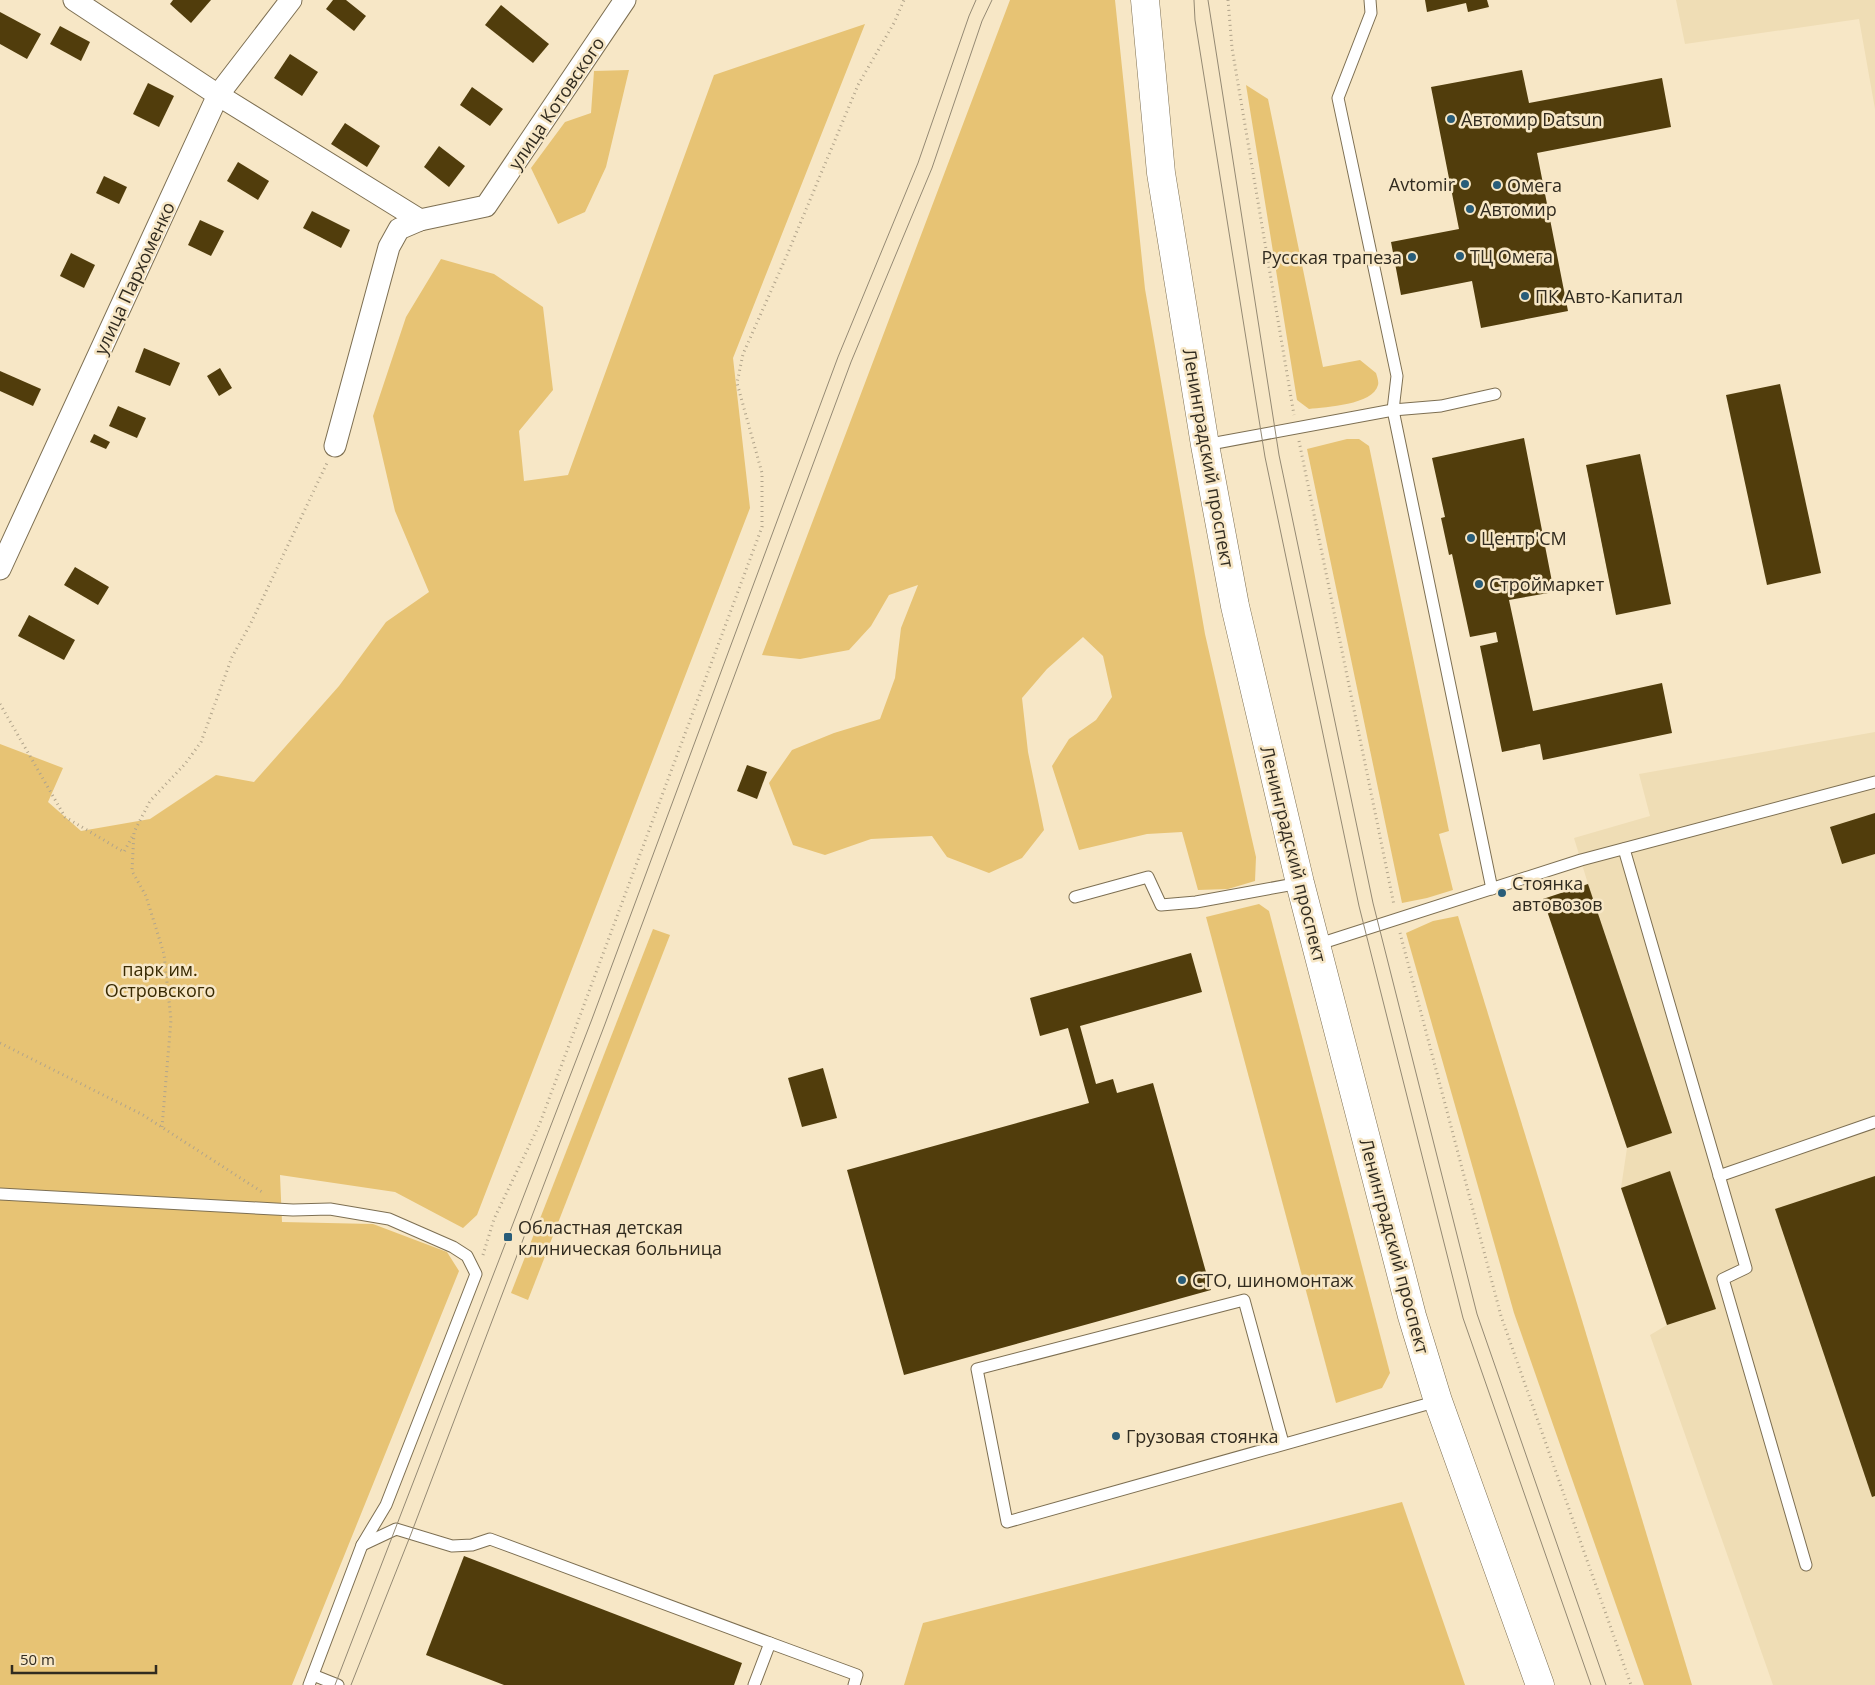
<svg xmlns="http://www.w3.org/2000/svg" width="1875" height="1685" font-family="'Open Sans',sans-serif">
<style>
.built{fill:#efddb5}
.green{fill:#e7c374}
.building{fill:#513d0c}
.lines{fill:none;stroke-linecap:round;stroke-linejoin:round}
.lane-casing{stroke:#7d6f52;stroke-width:13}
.street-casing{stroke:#7d6f52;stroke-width:23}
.primary-casing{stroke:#7d6f52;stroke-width:29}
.path{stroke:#b1a48b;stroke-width:3;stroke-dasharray:1 4;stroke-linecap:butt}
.lane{stroke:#fff;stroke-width:11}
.street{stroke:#fff;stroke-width:21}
.primary{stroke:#fff;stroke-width:28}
.tram{stroke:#948973;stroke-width:1}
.poi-dot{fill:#295d79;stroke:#f7e7c6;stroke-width:2}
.labels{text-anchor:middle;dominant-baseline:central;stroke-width:5;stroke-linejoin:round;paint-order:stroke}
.street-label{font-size:18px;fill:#312b1f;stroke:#f7e7c6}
.poi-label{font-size:18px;fill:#312b1f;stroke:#f7e7c6;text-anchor:start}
.park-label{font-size:18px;fill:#392a02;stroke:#f7e7c6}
</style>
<rect width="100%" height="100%" fill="#f7e7c6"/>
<g class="built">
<polygon points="1676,0 1875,0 1875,109 1859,19 1685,44"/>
<polygon points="1875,732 1875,1685 1773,1685 1650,1335 1667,1325 1621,1188 1627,1148 1543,899 1588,884 1574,838 1650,816 1639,774"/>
</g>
<g class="green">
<polygon points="1010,0 1115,0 1145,289 1205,634 1256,857 1255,881 1228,889 1198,890 1182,832 1147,834 1079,850 1052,766 1069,739 1096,720 1112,697 1103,656 1083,637 1047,669 1022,698 1028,752 1044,830 1022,858 989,873 947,857 932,836 871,839 825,855 793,845 769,783 792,750 834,733 880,719 895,678 901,628 918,585 889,595 871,626 849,650 800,659 762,655"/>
<polygon points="865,24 733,358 750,508 477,1215 463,1228 395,1192 280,1175 282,1222 373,1224 447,1252 459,1271 292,1685 0,1685 0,744 63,768 48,802 81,831 150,819 216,775 254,782 339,686 386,622 429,592 395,511 373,416 406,317 441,259 494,274 543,307 553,390 519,431 524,481 568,475 714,75"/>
<polygon points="629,70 606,167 585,212 558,224 531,168 565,122 591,113 594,71"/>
<path d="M1246 85 1268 99 1323 367 1360 360 1376 373C1377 376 1379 382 1378 385 1373 405 1326 407 1309 409L1297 400Z"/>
<polygon points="1347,439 1359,439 1369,446 1449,831 1439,834 1453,890 1427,898 1402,903 1307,449"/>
<polygon points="1259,904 1269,911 1390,1373 1382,1388 1336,1403 1206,917"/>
<polygon points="1458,916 1575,1297 1692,1685 1644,1685 1514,1313 1406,933 1433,921"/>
<polygon points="653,929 670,935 528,1300 511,1293"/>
<polygon points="1402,1502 1465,1685 904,1685 923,1623"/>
</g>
<g class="building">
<polygon points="173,0 211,0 191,23 170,4"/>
<polygon points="333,0 346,0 366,16 354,31 326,9"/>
<polygon points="1425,0 1487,0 1489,7 1468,12 1466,3 1427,12"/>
<polygon points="501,5 549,44 533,63 485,25"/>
<polygon points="0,12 41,34 27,59 0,44"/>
<polygon points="60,26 90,42 81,61 50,44"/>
<polygon points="290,54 318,72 302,96 274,78"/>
<polygon points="1522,70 1529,103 1662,78 1671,127 1537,153 1568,311 1481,328 1472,281 1401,295 1391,242 1459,229 1431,87"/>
<polygon points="148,83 174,96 159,127 133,114"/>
<polygon points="472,87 503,109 490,126 460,105"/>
<polygon points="345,123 380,146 367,167 331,144"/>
<polygon points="439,146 465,166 449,187 424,167"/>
<polygon points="238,162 269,181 258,200 227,181"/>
<polygon points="104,176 127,187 119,204 96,193"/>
<polygon points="312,211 350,230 341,248 303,228"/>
<polygon points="200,220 224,231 211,256 188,245"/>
<polygon points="71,253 95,265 84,288 60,276"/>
<polygon points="144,348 180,363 170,386 135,372"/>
<polygon points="220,368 232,388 219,396 207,376"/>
<polygon points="0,371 41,389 33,406 0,391"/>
<polygon points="1780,384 1821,573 1767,585 1726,395"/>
<polygon points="118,406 146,418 137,438 109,426"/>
<polygon points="94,434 110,442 106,449 90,442"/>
<polygon points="1524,438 1554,592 1509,600 1533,711 1662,683 1672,733 1543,760 1540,744 1502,752 1480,646 1498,642 1496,632 1470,637 1452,554 1449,555 1441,518 1445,517 1432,458"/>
<polygon points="1640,454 1671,604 1616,615 1586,465"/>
<polygon points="75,567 109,587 98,605 64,585"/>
<polygon points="29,615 75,640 64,660 18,636"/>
<polygon points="747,765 767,772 757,799 737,791"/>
<polygon points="1875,813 1875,854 1842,864 1830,827"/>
<polygon points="1588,884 1672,1133 1627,1148 1543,899"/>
<polygon points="1191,953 1202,992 1080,1026 1096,1084 1113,1079 1117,1093 1153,1083 1211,1290 904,1375 847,1170 1089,1103 1068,1028 1040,1036 1030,998"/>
<polygon points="823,1068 837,1118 802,1127 788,1078"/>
<polygon points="1670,1171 1716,1309 1667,1325 1621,1188"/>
<polygon points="1875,1176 1875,1496 1872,1497 1775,1209"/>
<polygon points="464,1556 742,1663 734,1685 504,1685 426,1655"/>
</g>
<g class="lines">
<g class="lane-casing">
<g id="lane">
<polyline points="1370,0 1371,13 1338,98 1397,376 1393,410 1441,406 1495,394"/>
<polyline points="1205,445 1393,410 1492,889"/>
<polyline points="1624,849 1746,1268 1723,1279 1806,1565"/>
<polyline points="1075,897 1148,877 1161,905 1196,902 1300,883"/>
<polyline points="1316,945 1581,860 1875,782"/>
<polyline points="1719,1176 1875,1122"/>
<polyline points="0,1194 293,1210 330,1209 389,1219 453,1247 467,1256 476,1274 386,1505 362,1545 309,1685"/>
<polyline points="1283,1443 1244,1300 977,1369 1007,1522 1438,1401"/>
<polyline points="362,1545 396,1529 452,1546 472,1545 490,1539 770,1643 754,1685"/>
<polyline points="770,1643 857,1675 854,1685"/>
<polyline points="313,1675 338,1685"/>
</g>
</g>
<g class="street-casing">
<g id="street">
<polyline points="74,0 218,95 420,220 486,206 625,0"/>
<polyline points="335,446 389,247 399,229 420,220"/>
<polyline points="0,569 218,95 291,0"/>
</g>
</g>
<g class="primary-casing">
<polyline id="primary" points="1145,0 1161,173 1205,445 1235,606 1300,883 1412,1316 1438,1401 1540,1685"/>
</g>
<g class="path">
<polyline points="1228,0 1232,48 1294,415"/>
<polyline points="1299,441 1394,905"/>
<polyline points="0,704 65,817 124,852 133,835"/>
<polyline points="1400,933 1501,1316 1631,1685"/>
<polyline points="0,1043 143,1115 262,1192"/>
<polyline points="162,1127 171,1020 164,954 146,896 132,871 134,832 150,801 185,764 201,742 232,657 251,623 327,463"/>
<polyline points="483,1255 494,1219 540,1123 762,527 762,473 737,383 743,354 787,255 858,85 894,23 904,0"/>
</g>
<use href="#lane" class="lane"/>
<use href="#street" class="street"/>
<use href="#primary" class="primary"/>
<g class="tram">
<polyline points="1194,0 1195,20 1265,457 1359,906 1463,1318 1591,1685"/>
<polyline points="1208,0 1279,455 1373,903 1477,1314 1606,1685"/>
<polyline points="335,1685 592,1019 838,357 918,163 969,16 976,0"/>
<polyline points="351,1685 411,1534 605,1024 851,362 932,168 982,21 992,0"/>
</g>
</g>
<g class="poi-dot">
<circle cx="1451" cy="119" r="5"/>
<circle cx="1465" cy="184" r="5"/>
<circle cx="1497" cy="185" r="5"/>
<circle cx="1470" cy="209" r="5"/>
<circle cx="1460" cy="256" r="5"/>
<circle cx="1412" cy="257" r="5"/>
<circle cx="1525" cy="296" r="5"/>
<circle cx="1471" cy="538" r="5"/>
<circle cx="1479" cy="584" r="5"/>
<circle cx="1502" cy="893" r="5"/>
<rect x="503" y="1232" width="10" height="10" rx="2.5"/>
<circle cx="1182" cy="1280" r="5"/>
<circle cx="1116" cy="1436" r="5"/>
</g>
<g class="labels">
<g class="street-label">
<text transform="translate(556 103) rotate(-56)">улица Котовского</text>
<text transform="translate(134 278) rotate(-65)">улица Пархоменко</text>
<text transform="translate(1209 458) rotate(80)">Ленинградский проспект</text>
<text transform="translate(1294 854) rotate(76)">Ленинградский проспект</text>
<text transform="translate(1395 1246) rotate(75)">Ленинградский проспект</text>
</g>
<g class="poi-label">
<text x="1461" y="119">Автомир Datsun</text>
<text x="1455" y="184" text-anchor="end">Avtomir</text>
<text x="1507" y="185">Омега</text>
<text x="1480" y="209">Автомир</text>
<text x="1470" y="256">ТЦ Омега</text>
<text x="1402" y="257" text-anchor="end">Русская трапеза</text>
<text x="1535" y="296">ПК Авто-Капитал</text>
<text x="1481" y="538">Центр'СМ</text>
<text x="1489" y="584">Строймаркет</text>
<text x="1512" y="883">Стоянка<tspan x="1512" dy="21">автовозов</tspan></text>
<text x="518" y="1227">Областная детская<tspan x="518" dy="21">клиническая больница</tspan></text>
<text x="1192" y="1280">СТО, шиномонтаж</text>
<text x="1126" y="1436">Грузовая стоянка</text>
</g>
<g class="park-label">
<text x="160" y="969">парк им.<tspan x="160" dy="21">Островского</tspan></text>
</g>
</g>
<path d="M12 1665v8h144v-8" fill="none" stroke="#312b1f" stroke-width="2.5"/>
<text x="20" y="1665" font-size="15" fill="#312b1f" stroke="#f7e7c6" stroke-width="4" paint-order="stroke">50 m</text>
</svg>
